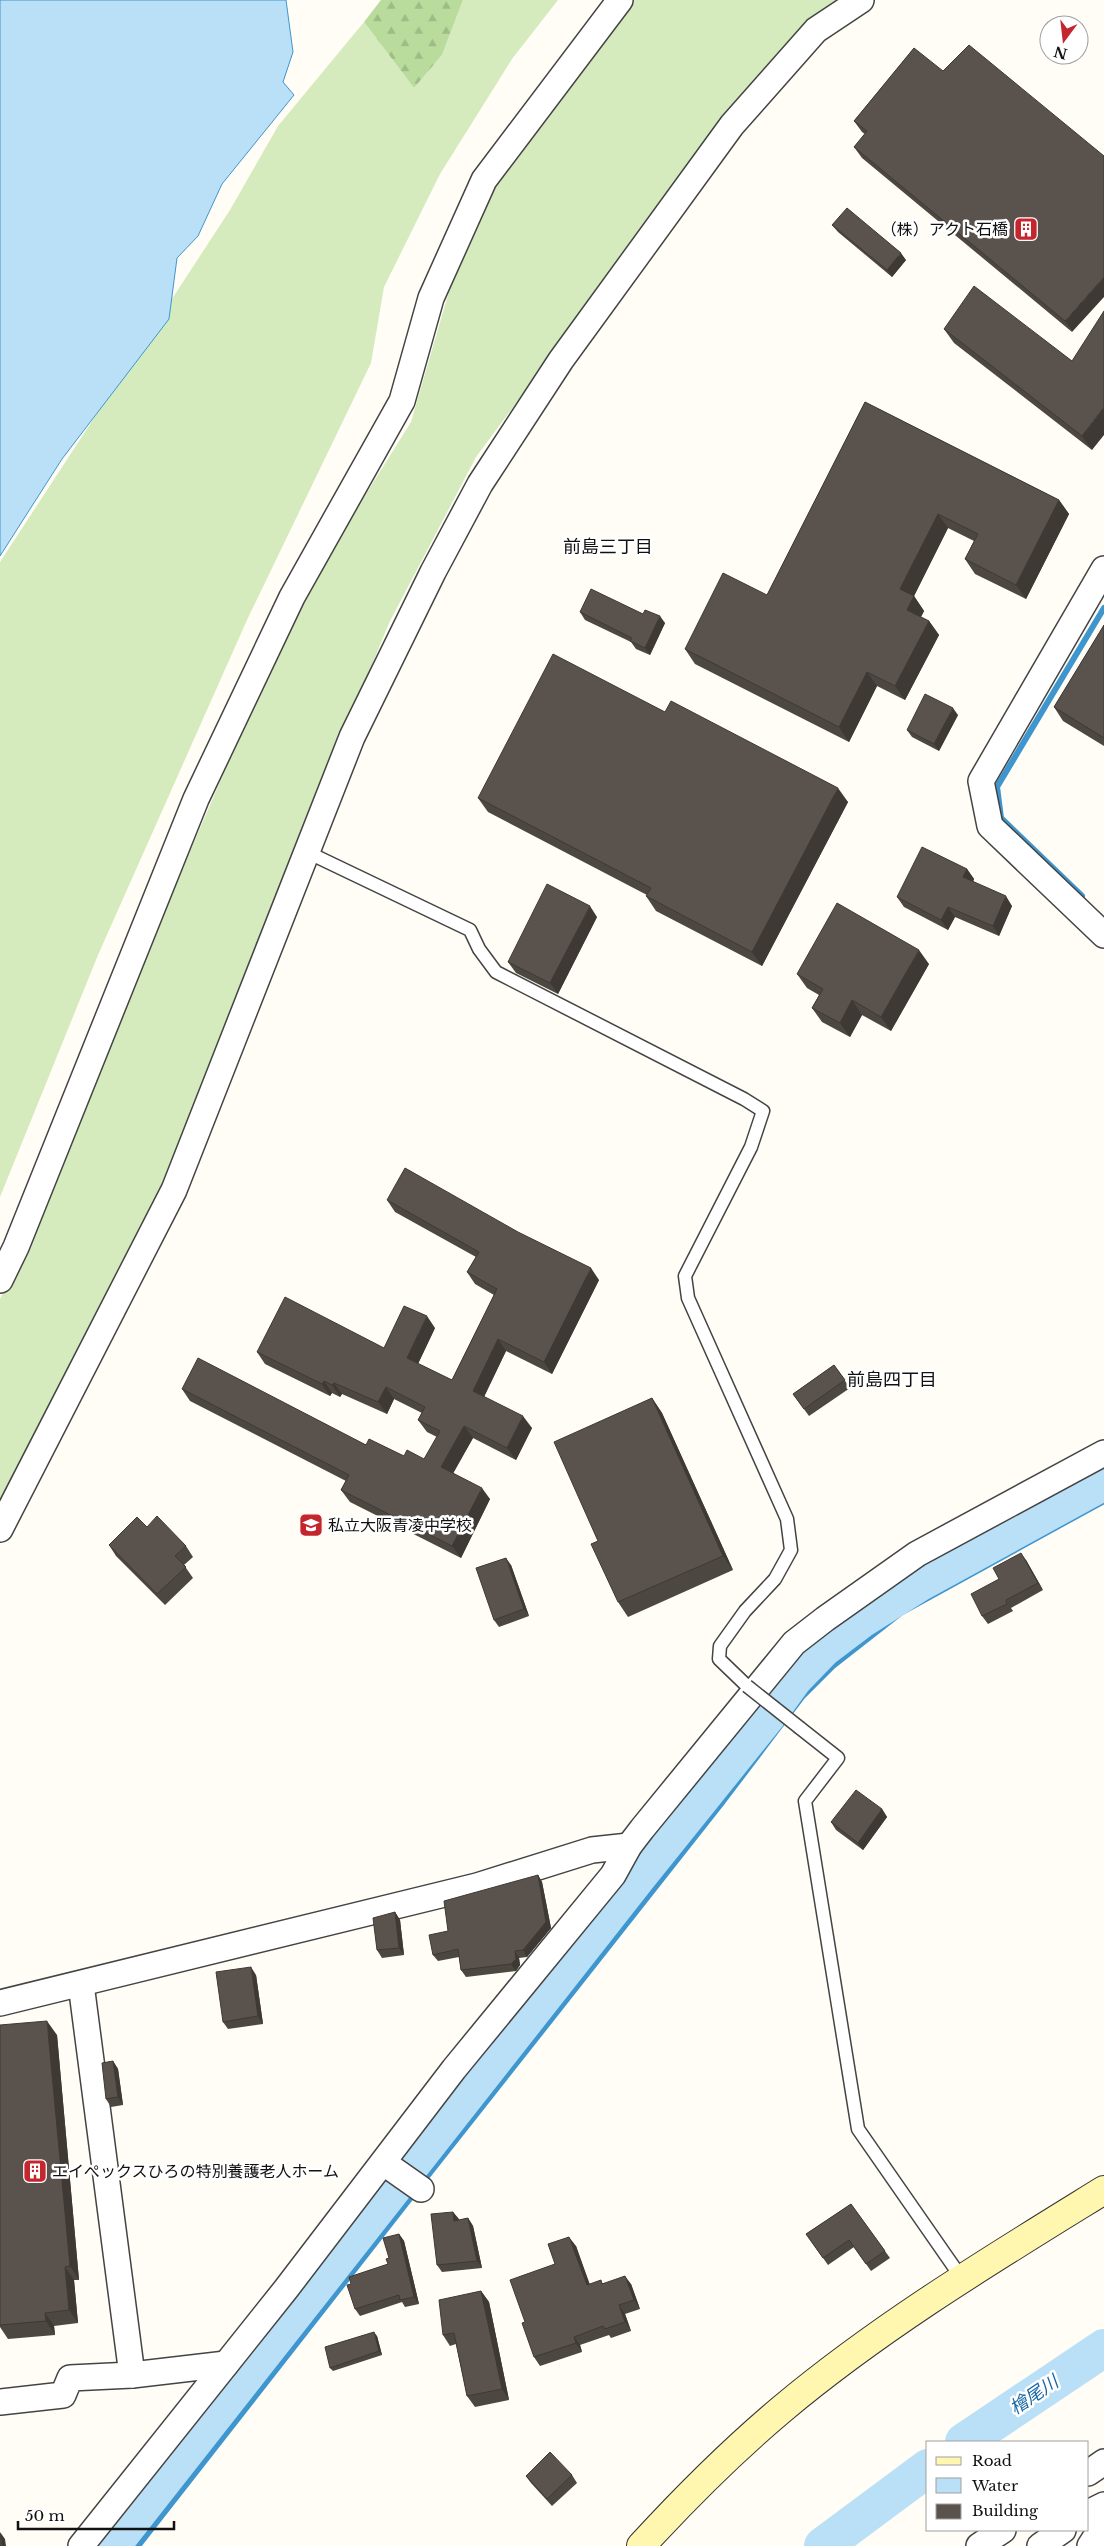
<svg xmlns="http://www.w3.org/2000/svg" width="1104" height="2546" font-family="'Libre Baskerville','Noto Sans JP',serif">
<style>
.grass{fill:#d5ebbd}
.forest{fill:url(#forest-firs)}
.water{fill:#b9e0f7;stroke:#3f96cf}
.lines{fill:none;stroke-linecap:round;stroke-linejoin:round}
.stream{stroke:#3f96cf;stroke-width:6}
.river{stroke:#b9e0f7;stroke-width:38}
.lane-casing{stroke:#444;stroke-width:15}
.street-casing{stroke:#444;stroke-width:28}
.secondary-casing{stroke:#333;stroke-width:30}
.lane{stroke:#fff;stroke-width:12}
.street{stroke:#fff;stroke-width:25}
.secondary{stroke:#fff6b0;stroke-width:28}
.lane-bridge-casing{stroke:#444;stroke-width:15;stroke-linecap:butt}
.lane-bridge{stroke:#fff;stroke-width:12}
.wall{fill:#4d4742}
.shaded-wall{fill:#3f3936}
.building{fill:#5a524d;stroke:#3f3936}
.labels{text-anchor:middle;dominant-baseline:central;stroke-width:5;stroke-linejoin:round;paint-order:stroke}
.poi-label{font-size:16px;fill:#111;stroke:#fff;text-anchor:start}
.neighbourhood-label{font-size:18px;fill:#111;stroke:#fff}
.water-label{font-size:18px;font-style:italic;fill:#1768a6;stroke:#fff}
</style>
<defs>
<pattern id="forest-firs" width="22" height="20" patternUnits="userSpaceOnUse" patternTransform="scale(1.25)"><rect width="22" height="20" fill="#b9dc9c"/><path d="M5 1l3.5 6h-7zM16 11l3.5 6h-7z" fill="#9ebc85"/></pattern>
</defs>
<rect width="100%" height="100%" fill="#fffdf5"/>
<g class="grass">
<polygon points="463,0 558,0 512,59 440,174 384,287 371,363 247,620 98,955 0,1197 0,562 230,210 278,126 364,22 414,88 442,55"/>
<polygon points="634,0 845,0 670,196 476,457 389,623 296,851 166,1182 0,1508 0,1299 50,1193 165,910 255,700 331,550 411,422 455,271 489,194"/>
</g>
<polygon class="forest" points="381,0 463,0 442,55 414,88 364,22"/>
<polygon class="water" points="0,0 286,0 293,52 283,82 294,95 222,184 198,236 177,258 169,319 62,459 0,556"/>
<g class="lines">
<g class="stream">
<polyline points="1082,896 1001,818 997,787 1104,608"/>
<polyline points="422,2183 721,1804 802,1697 833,1666 902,1612 1104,1501"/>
<polyline points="138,2546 416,2191"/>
</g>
<g class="river">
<polyline points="964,2442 1104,2348"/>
<polyline points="111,2546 637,1877 768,1714 794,1678 823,1648 860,1620 920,1582 1104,1481"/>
<polyline points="823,2546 928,2468"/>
</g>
<g class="lane-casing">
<g id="lane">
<polyline points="307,852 470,930 479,949 496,972 744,1099 763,1111 751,1147 685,1276 688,1298 787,1519 791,1550 775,1579 745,1611 720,1646 719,1659 747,1686"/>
<polyline points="800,1728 838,1758 805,1801 858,2129 963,2280"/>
</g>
</g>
<g class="street-casing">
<g id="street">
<polyline points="1104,569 981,781 990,826 1104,935"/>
<polyline points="0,1280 16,1247 196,799 292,597 402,401 431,298 484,180 620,0"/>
<polyline points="0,1529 174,1190 352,737 433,572 480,484 561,360 732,125 816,30 861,0"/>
<polyline points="81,1984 132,2375"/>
<polyline points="0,2003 477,1886 592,1850 629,1846"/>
<polyline points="384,2163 421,2189"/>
<polyline points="0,2402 63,2395 70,2378 132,2375 226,2364"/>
<polyline points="1088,2473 1104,2462"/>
<polyline points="1088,2513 1104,2505"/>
<polyline points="81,2546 286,2289 454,2069 613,1875 629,1846 642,1829 794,1643 825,1619 917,1554 1104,1453"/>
<polyline points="979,2546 1003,2530"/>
<polyline points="1040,2546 1063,2530"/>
<polyline points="1090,2546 1104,2524"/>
</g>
</g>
<g class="secondary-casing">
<path id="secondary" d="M641 2546C685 2498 732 2451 782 2409 881 2326 994 2258 1104 2190"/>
</g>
<use href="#lane" class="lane"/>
<use href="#street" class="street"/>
<use href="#secondary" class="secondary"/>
<g class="lane-bridge-casing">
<polyline id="lane-bridge" points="747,1686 800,1728"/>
</g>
<use href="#lane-bridge" class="lane-bridge"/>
</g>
<g class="wall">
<polygon points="914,48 1072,332 862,158 854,147 865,134 862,132 854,121"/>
<polygon points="832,225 906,260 892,277 838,232"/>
<polygon points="944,329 1072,361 1092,450 954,343"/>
<polygon points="865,402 1059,500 1069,514 1026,599 975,574 965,559 974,541 948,528 914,596 924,611 921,617 929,621 939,635 905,700 877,686 849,742 695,664 685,649 767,595"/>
<polygon points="580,612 643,614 665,623 650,655 636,649 631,642 585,620"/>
<polygon points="1104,625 1104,746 1063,721 1054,707"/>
<polygon points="665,712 848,802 762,966 656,911 646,896 647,895 488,812 478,798"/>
<polygon points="958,715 939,751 912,737 907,730"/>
<polygon points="967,869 974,879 973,882 1012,906 999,936 955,917 948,930 904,907 897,897"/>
<polygon points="597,917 558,994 516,973 508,962"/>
<polygon points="929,964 891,1031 862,1015 850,1037 822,1022 812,1008 819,995 807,988 797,974"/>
<polygon points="387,1200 599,1280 552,1374 506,1351 484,1397 532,1428 516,1460 473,1438 453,1473 490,1499 461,1558 350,1502 341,1490 346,1481 190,1401 182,1389 404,1456 424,1459 437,1437 427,1432 418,1420 422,1413 394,1399 387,1414 342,1394 340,1397 332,1393 330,1396 265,1364 257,1352 384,1348 435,1328 418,1364 452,1380 494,1295 475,1284 467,1272 476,1257 395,1212"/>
<polygon points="834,1365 850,1388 809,1416 793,1394"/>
<polygon points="652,1398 662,1413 733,1570 628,1617 618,1602"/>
<polygon points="147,1527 186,1546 193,1557 184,1565 193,1578 165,1605 116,1556 109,1545"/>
<polygon points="1026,1560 1043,1590 1011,1608 1013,1611 988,1624 982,1616 999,1579"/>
<polygon points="511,1565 529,1616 499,1627 494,1620"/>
<polygon points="882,1809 887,1817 863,1850 836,1830 831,1822"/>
<polygon points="538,1875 542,1882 551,1928 527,1957 519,1958 520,1965 516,1971 466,1977 461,1970 459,1957 438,1961 433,1955 448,1931"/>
<polygon points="395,1912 400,1920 404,1955 382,1958 377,1950"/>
<polygon points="256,1975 263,2024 228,2029 223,2022"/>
<polygon points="0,2025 57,2035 79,2280 74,2280 78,2323 54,2326 55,2335 8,2339 0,2327"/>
<polygon points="113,2061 118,2069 123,2105 111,2107 106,2099"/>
<polygon points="851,2204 890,2258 871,2271 854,2247 828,2265 806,2234"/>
<polygon points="453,2212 459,2220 468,2218 473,2226 482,2268 442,2272 437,2265"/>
<polygon points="399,2234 404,2241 419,2304 405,2307 402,2302 360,2316 355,2309 351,2284 388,2264 389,2258"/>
<polygon points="576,2246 589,2284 603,2283 631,2284 640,2309 625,2314 631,2331 611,2338 609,2335 580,2345 582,2352 540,2366 534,2357 555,2264"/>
<polygon points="481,2291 489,2302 509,2400 475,2407 467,2396 456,2344 450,2346 443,2335"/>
<polygon points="377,2336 382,2355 333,2371 330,2368"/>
<polygon points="572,2475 577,2483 552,2506 531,2483 526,2476"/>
</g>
<g class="shaded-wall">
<polygon points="901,253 906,260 892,277 887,270"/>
<polygon points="1104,277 1104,297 1072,332 1065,321"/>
<polygon points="1104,407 1104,435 1092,450 1082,436"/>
<polygon points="1059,500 1069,514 1026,599 1016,585"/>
<polygon points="938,514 948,528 910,604 900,589"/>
<polygon points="914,596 924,611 917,624 907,610"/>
<polygon points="660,616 665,623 650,655 645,648"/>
<polygon points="929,621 939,635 905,700 895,686"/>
<polygon points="867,672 877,686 849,742 839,727"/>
<polygon points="953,708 958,715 939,751 934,744"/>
<polygon points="838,788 848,802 762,966 752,952"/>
<polygon points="967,869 974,879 970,887 963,877"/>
<polygon points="1006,896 1012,906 999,936 993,926"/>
<polygon points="590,906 597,917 558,994 550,983"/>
<polygon points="948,907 955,917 948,930 941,920"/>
<polygon points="919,950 929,964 891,1031 881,1017"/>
<polygon points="852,1000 862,1015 850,1037 840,1023"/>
<polygon points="591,1268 599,1280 552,1374 544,1362"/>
<polygon points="427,1316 435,1328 415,1370 407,1358"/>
<polygon points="498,1339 506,1351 481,1403 473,1391"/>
<polygon points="324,1381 332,1393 330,1396 322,1384"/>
<polygon points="334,1383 342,1394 340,1397 332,1385"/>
<polygon points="386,1387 394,1399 387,1414 378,1402"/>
<polygon points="652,1398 662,1413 733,1570 723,1556"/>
<polygon points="523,1416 532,1428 516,1460 507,1448"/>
<polygon points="464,1426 473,1438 450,1479 441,1467"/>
<polygon points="482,1488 490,1499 461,1558 452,1546"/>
<polygon points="1021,1553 1026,1560 1043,1590 1038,1583"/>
<polygon points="506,1558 511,1565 529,1616 524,1609"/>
<polygon points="882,1809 887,1817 863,1850 858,1843"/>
<polygon points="538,1875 542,1882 551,1928 527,1957 523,1950"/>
<polygon points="395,1912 400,1920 404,1955 399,1948"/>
<polygon points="515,1951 519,1958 520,1965 516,1971 511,1964"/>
<polygon points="251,1967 256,1975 263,2024 258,2016"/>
<polygon points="47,2021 57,2035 79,2280 70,2266"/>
<polygon points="113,2061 118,2069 123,2105 118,2097"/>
<polygon points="453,2212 459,2219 460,2228 454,2221"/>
<polygon points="468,2218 473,2226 482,2268 477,2261"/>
<polygon points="399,2234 404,2241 419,2304 414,2297"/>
<polygon points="569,2237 576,2246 593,2293 587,2285"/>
<polygon points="65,2267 74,2280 78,2323 69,2310"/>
<polygon points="625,2276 631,2284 640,2309 634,2300"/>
<polygon points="481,2291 489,2302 509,2400 502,2389"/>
<polygon points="619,2305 625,2314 631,2331 625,2322"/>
<polygon points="45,2313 54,2326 55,2335 46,2321"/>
<polygon points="374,2332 377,2336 382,2355 379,2351"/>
<polygon points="574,2337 580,2345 582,2352 576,2343"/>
<polygon points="0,2532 5,2539 6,2546 2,2546"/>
</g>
<g class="building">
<polygon points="969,45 1104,156 1104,277 1065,321 854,147 867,131 854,121 914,48 943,71"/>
<polygon points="847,208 901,253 887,270 832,225"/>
<polygon points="974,286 1072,361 1104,311 1104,407 1082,436 944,329"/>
<polygon points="865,402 1059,500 1016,585 965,559 978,534 938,514 900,589 914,596 907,610 929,621 895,686 867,672 839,727 685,649 723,573 767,595"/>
<polygon points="591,589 643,614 645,610 660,616 645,648 630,641 632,638 580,612"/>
<polygon points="1104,625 1104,738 1054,707"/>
<polygon points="553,654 665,712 671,701 838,788 752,952 646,896 651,888 478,798"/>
<polygon points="925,694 953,708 934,744 907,730"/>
<polygon points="922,847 967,869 963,877 1006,896 993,926 948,907 941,920 897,897"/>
<polygon points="547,884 590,906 550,983 508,962"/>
<polygon points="837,903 919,950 881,1017 852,1000 840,1023 812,1008 823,989 797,974"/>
<polygon points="405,1168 518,1232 591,1268 544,1362 498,1339 473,1391 523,1416 507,1448 464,1426 441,1467 482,1488 452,1546 341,1490 349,1475 182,1389 198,1358 366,1445 369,1439 404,1456 407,1450 424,1459 440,1431 418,1420 425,1407 386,1387 378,1402 334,1383 332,1385 324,1381 322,1384 257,1352 285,1297 384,1348 404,1306 427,1316 407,1358 452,1380 497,1289 467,1272 479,1252 387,1200"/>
<polygon points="834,1365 845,1380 804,1409 793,1394"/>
<polygon points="652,1398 723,1556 618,1602 591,1544 598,1541 554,1442"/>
<polygon points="157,1516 186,1546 175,1556 186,1567 157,1594 109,1545 137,1517 147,1527"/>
<polygon points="1021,1553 1038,1583 1006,1600 1007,1604 982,1616 971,1594 999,1579 993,1568"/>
<polygon points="506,1558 524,1609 494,1620 476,1568"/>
<polygon points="856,1790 882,1809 858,1843 831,1822"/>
<polygon points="538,1875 546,1922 523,1950 515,1951 516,1959 511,1964 461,1970 458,1949 433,1955 429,1935 448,1931 444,1901"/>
<polygon points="395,1912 399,1948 377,1950 373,1918"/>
<polygon points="251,1967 258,2016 223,2022 216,1972"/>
<polygon points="47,2021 70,2266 65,2267 69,2310 45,2313 46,2321 0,2325 0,2025"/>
<polygon points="113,2061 118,2097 106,2099 102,2063"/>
<polygon points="851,2204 885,2251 866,2264 849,2240 823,2258 806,2234"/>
<polygon points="453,2212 454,2221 468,2218 477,2261 437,2265 431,2214"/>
<polygon points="399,2234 414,2297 400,2300 399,2295 355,2309 347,2285 351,2284 349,2277 388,2264 386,2259 389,2258 383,2238"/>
<polygon points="569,2237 587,2285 601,2280 602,2284 625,2276 634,2300 619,2305 625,2322 605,2329 603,2326 574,2337 576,2343 534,2357 522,2323 525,2322 510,2280 555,2264 548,2244"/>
<polygon points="481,2291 502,2389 467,2396 454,2333 443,2335 439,2300"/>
<polygon points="374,2332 379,2351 330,2368 325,2347"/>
<polygon points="550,2452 572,2475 547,2499 526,2476"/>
<polygon points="0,2533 2,2546 0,2546"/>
</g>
<defs>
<g id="building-square" transform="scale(1.25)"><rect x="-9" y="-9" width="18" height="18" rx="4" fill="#c4262e" stroke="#fff"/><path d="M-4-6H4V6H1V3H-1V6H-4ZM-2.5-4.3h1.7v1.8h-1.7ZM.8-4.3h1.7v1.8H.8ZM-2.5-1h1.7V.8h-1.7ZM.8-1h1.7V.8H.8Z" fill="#fff"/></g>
<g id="school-square" transform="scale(1.25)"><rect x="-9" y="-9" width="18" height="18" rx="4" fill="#c4262e" stroke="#fff"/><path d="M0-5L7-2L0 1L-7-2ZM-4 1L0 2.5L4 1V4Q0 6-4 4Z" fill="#fff"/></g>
</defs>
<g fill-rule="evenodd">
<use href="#building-square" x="1026" y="229"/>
<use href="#school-square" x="311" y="1525"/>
<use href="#building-square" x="35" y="2171"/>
</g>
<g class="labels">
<g class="poi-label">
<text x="1008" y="229" text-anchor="end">（株）アクト石橋</text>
<text x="328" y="1525">私立大阪青凌中学校</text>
<text x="52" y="2171">エイぺックスひろの特別養護老人ホーム</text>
</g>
<g class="neighbourhood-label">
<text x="608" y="547">前島三丁目</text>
<text x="892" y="1380">前島四丁目</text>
</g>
<g class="water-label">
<text transform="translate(1034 2395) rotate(-34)">檜尾川</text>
</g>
</g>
<rect x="926" y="2441" width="162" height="90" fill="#ffffff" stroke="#a0a0a0"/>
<rect x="936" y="2457" width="25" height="8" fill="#fff6b0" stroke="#a0a0a0"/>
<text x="972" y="2466" font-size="15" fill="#111111">Road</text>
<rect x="936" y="2478" width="25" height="15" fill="#b9e0f7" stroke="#a0a0a0"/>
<text x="972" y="2491" font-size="15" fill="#111111">Water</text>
<rect x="936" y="2504" width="25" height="15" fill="#5a524d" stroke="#a0a0a0"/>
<text x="972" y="2516" font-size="15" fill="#111111">Building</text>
<g transform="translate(1064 40) rotate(195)"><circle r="24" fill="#ffffff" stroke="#a0a0a0"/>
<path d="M0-4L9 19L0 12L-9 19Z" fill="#c4262e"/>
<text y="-8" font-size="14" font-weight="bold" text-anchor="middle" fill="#111111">N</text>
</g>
<path d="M18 2521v8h156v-8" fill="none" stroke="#111111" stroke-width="2.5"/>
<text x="25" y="2521" font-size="15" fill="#111111" stroke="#ffffff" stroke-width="4" paint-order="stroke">50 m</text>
</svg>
